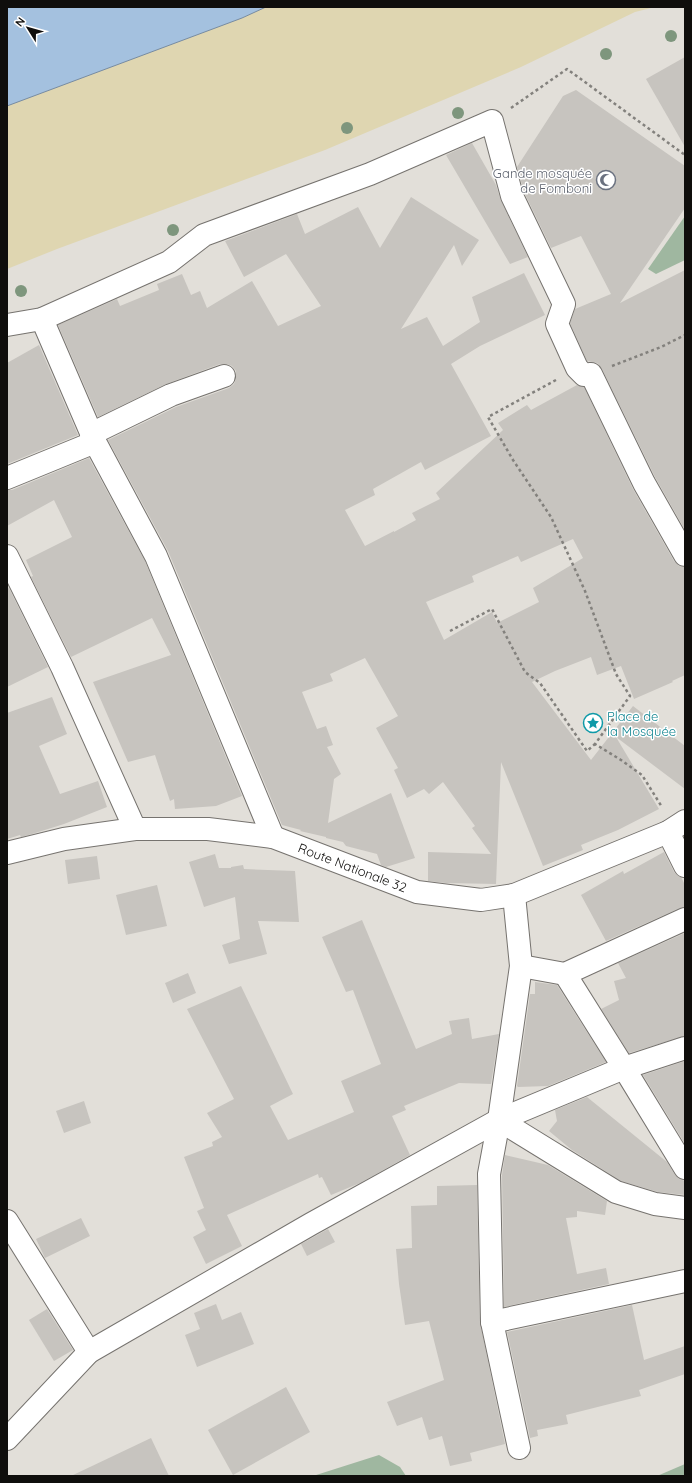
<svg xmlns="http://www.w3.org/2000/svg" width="692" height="1483" font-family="Quicksand,sans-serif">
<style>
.green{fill:#9fb7a0}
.sand{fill:#dfd6b1}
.water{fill:#a4c1df;stroke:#778ba0}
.building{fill:#c7c4bf;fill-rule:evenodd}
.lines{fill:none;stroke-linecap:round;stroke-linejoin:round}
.minor-casing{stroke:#76736f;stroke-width:24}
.path{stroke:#83817d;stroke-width:2.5;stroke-dasharray:3 3;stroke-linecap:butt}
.minor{stroke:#fff;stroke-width:22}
.tree{fill:#7e967d}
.labels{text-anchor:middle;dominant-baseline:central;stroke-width:3;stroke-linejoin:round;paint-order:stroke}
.worship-label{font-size:13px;fill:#5b616d;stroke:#fff;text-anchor:end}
.culture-label{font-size:13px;fill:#0d838f;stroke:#fff;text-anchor:start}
.street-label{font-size:13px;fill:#0f0e0c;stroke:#fff}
</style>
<rect width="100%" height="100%" fill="#e2dfd9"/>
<g class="green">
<polygon points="685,216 685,260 656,274 648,269"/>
<polygon points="379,1455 400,1467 406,1476 313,1476"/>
<polygon points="685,1464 685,1476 657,1476"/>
</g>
<polygon class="sand" points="266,7 655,7 635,12 521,67 325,150 57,249 7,269 7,106 242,18"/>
<polygon class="water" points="7,7 266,7 242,18 7,106"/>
<g class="building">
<polygon points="685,57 685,147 646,79"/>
<polygon points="576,90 685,166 685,208 620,303 685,270 685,530 655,477 602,369 597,363 587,361 570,323 575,309 611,294 581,236 551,248 524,192 517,167 563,96"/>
<polygon points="472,143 496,185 501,201 528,257 510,264 446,155"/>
<path d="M411 197 479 240 462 266 454 245 401 329 427 317 443 346 480 322 472 297 524 273 545 315 480 346 451 364 491 436 425 470 421 462 373 489 375 495 345 510 365 546 394 531V532L416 520 412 513 440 499 436 493 503 430 498 423 527 405 531 410 577 385 584 387 633 489 674 561 679 566 685 567V675L672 681 673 682 634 699 621 666 597 675 591 657 555 671 532 682 591 760 633 706 685 746V789L616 737 659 809 618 830 581 845 583 850 543 866 501 762 496 884 446 883 428 881V852L491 854 472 828 475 826 443 782 429 794 424 789 407 798 394 770 398 768 376 728 398 716 365 658 330 674 333 681 302 692 317 729 326 726 333 745 327 747 341 774 334 779 328 823 391 793 415 858 386 867 381 865 377 854 346 846 343 842 326 838V837L300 831 301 830 282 825 168 551 108 440 176 407 229 388 234 384 236 379V371L232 366 227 364H220L166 384 98 417 58 325 117 299 120 306 159 290 157 284 182 274 191 295 200 291 207 308 252 281 278 326 321 306 286 254 244 277 225 241 297 214 305 234 358 207 380 248ZM573 539 583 558 533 588 539 602 497 623 492 612 444 640 426 602 474 582 472 576 518 556 521 562Z"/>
<polygon points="39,345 78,435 7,464 7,363"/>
<polygon points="89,458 145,561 242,796 216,806 175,809 174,799 170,801 155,755 128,762 93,682 171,655 152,618 71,657 31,577 33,576 26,560 72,537 54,500 7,526 7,490 12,490"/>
<polygon points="9,588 48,667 7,687 7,589"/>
<polygon points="52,697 67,734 39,746 60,794 98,781 107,807 64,824 32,834 21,837 20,835 7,839 7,713"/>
<polygon points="664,852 674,872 678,876 681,877 685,885 685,907 680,908 606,941 581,895 623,871 624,874"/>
<polygon points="215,854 219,868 231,868 231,867 243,865 244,869 295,871 299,922 258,921 267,954 229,964 222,945 240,939 235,897 204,907 189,862"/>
<polygon points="97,856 100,879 68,884 65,860"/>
<polygon points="157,885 167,926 126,935 116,895"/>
<polygon points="362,920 416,1049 452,1034 449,1021 469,1018 472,1039 499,1034 491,1084 459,1083 404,1106 406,1110 392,1116 410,1155 360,1183 331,1195 322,1177 319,1178 318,1174 227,1215 242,1246 206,1264 193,1237 206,1230 197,1211 204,1208 184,1157 213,1146 212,1142 222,1137 207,1113 234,1099 187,1009 241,986 293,1094 270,1106 288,1140 354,1112 341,1081 381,1064 353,990 346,992 322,937"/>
<polygon points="685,933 685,1036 629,1053 601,1009 619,1000 614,981 626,978 618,963"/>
<polygon points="188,973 196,993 173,1003 165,983"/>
<polygon points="535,982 557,985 606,1062 548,1086 518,1087 517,1086 530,994 535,994"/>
<polygon points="685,1061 685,1144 643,1075"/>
<polygon points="587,1097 667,1162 675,1175 679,1179 685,1181 685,1195 658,1192 621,1181 572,1150 549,1131 557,1121 555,1110"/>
<polygon points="84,1101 91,1123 64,1133 56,1111"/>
<polygon points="505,1155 548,1165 607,1201 605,1215 577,1211 577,1217 566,1218 577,1274 606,1268 609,1284 504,1307 502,1175"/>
<polygon points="477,1185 480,1322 505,1444 470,1453 472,1461 450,1466 442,1436 429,1440 422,1417 397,1426 387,1402 444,1380 429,1321 405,1325 399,1284 396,1249 412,1248 411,1206 437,1205 437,1186"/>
<polygon points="81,1218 90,1236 45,1258 36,1239"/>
<polygon points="328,1229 335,1242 307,1256 301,1244"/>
<polygon points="216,1304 222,1320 241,1312 254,1344 197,1367 185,1335 200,1329 194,1313"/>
<polygon points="632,1305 644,1360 685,1346 685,1374 639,1390 641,1396 566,1415 568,1424 537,1430 538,1436 530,1438 507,1332"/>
<polygon points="47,1309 73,1350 54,1361 29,1320"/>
<polygon points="286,1387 310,1432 233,1475 208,1430"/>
<polygon points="151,1438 169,1476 71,1476"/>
</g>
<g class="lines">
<g class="minor-casing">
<g id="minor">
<polyline points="42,319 95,442 156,556 273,837"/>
<polyline points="7,325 42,319 169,262 204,235 370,174 492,121 512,196 564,304 557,324 577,368 584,375 591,374 644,483 685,555"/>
<polyline points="91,434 171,395 224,376"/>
<polyline points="7,478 95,442"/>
<polyline points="7,556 62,667 135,829"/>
<polyline points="668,832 685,866"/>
<path id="s1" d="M7 853 64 839 135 829H208L273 837 417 892 481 900 514 895 668 832 685 821"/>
<polyline points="514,895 521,966 499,1120 616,1192 655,1204 685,1208"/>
<polyline points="521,966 565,974 685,919"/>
<polyline points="565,974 624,1068 685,1168"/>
<polyline points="499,1120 489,1174 492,1322 519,1448"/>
<polyline points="7,1221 89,1352"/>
<polyline points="492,1322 685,1281"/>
<polyline points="7,1439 89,1352 311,1224 499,1120 624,1068 685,1048"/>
</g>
</g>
<g class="path">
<polyline points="511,108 567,69 685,155"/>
<polyline points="612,366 661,347 685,335"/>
<polyline points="556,380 488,417 513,460 551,517 585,591 616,674 630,696 595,744 621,760 642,775 662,807"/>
<polyline points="450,631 492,609 525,672 540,683 587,751 595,744"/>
</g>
<use href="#minor" class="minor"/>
</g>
<g class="tree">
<circle cx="671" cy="36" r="6"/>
<circle cx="606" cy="54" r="6"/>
<circle cx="458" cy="113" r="6"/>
<circle cx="347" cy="128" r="6"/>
<circle cx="173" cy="230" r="6"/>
<circle cx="21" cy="291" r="6"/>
</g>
<defs>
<g id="mosque-ring" transform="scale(1)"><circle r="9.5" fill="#fff" stroke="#6b7280" stroke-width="1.5"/><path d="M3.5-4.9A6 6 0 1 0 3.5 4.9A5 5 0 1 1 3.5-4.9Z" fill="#6b7280"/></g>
<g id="sight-ring" transform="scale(1)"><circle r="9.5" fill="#fff" stroke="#0f9aa8" stroke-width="1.5"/><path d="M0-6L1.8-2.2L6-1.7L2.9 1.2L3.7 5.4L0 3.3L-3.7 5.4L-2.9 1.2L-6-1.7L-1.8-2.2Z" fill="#0f9aa8"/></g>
</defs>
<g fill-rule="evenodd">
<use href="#mosque-ring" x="606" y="180"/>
<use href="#sight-ring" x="593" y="723"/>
</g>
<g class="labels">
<g class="worship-label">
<text x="592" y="173">Gande mosquée<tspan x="592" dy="15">de Fomboni</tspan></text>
</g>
<g class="culture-label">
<text x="607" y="716">Place de<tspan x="607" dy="15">la Mosquée</tspan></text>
</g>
<g class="street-label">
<text stroke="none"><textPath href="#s1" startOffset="354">Route Nationale 32</textPath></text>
</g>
</g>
<rect width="692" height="1483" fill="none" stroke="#0f0e0c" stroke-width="16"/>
<g transform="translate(28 28) rotate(307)" stroke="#ffffff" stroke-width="3" paint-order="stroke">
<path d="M0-3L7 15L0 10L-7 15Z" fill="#0f0e0c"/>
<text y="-6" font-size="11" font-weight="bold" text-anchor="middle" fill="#0f0e0c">N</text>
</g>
</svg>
